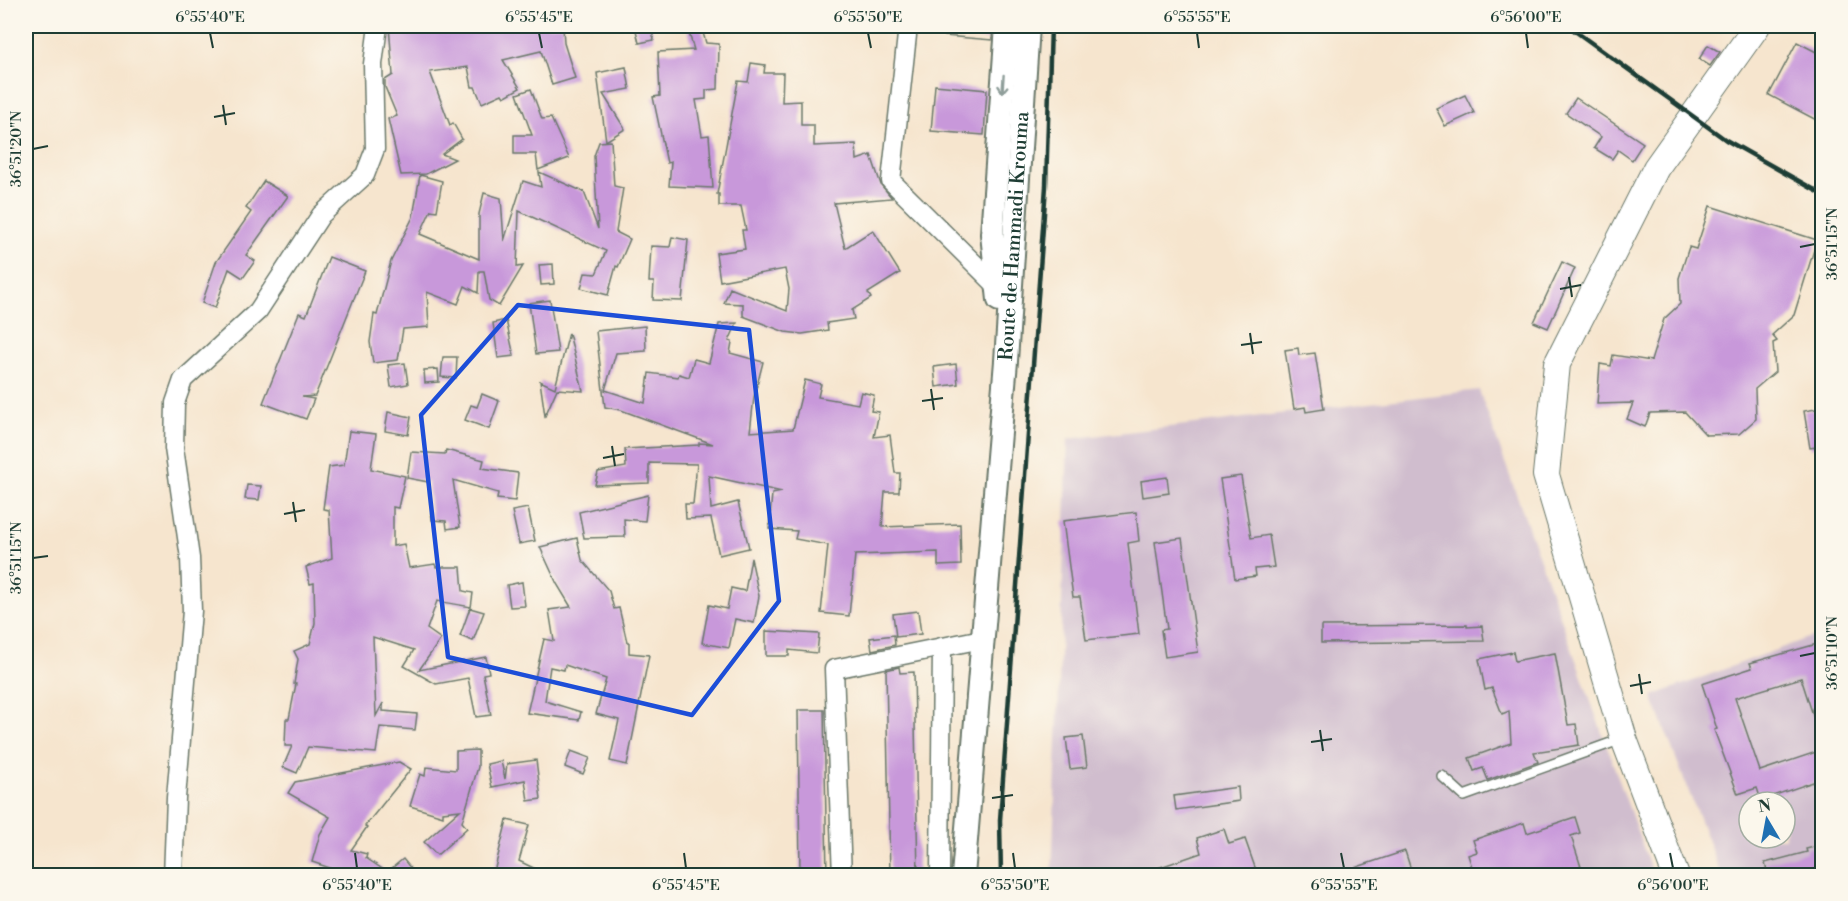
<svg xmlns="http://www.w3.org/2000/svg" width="1848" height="901" font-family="'Libre Bodoni',serif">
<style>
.industrial{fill:#d0bdce;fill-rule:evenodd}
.building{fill:#c898da}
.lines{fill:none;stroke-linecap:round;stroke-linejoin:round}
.service-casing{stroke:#6a786a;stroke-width:12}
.minor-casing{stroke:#6a786a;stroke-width:21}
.tertiary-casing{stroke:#6a786a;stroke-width:26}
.secondary-casing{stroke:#6a786a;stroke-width:28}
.service{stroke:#fff;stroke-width:9}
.minor{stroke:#fff;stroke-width:18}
.tertiary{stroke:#fff;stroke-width:22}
.secondary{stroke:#fff;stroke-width:26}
.rail{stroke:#1f3d34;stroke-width:4.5}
.oneway{stroke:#8f9e9a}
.marked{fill:none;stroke:#1d4ed8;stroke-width:4.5;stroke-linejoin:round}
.ticks{fill:none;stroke:#1f3d34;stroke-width:2}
.labels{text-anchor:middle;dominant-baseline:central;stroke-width:6;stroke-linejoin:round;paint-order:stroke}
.street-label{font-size:20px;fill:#1f3d34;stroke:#fbf7ec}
.neatline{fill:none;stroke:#1f3d34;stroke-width:2}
.ticks-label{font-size:15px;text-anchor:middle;fill:#1f3d34}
</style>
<rect width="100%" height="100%" fill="#fbf7ec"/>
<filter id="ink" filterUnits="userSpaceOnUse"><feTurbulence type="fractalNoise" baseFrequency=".0167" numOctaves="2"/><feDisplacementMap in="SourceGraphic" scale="12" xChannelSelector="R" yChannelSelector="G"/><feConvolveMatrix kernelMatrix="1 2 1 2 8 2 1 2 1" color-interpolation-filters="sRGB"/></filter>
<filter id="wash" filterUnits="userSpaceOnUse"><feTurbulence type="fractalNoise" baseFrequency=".008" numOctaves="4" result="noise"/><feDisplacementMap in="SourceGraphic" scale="24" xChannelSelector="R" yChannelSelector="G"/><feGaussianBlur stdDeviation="1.35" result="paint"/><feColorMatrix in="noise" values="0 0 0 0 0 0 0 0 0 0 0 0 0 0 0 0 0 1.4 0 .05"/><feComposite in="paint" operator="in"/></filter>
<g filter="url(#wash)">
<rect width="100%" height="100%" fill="#f6e5ce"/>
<g class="industrial">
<polygon points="1479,390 1653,875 1052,876 1068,439"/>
<path d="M1822 633V875H1721L1652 696ZM1749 802H1785V838H1749Z"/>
</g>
<g id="blocks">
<g class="building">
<polygon points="389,26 411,26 411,28 432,26 432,29 476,30 475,26 563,26 564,43 575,78 552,85 541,51 503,60 520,88 504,97 502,94 482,103 475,87 472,87 468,67 430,72 450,125 453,123 462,139 442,154 455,159 426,174 401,175 388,119 397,116 385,87 385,80 393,75"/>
<polygon points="635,26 651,26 654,40 639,43"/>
<polygon points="687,26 701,26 706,43 719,44 718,89 706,90 706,99 696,100 702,136 709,135 713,188 669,186 671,162 667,163 653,97 660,96 658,52 694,50"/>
<polygon points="945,26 993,26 992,40 945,36"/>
<polygon points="1797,42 1822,55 1822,123 1769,95"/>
<polygon points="1708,45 1720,52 1710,66 1699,59"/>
<polygon points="751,63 765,65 764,73 783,73 782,102 801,101 801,125 814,125 814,146 856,144 857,160 871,155 881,185 892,198 834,203 845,248 873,230 900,273 868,293 871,298 852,310 854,319 827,323 828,330 802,334 785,332 743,316 743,304 724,303 730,288 787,311 789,289 785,269 720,281 716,253 745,249 742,230 746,230 741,206 719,206 719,194 717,194 738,81 748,82"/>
<polygon points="626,67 630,89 603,94 625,129 606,141 597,73"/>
<polygon points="935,85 987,90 984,135 931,131"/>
<polygon points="531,89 542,119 551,118 569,158 538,170 536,154 514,154 514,135 532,135 517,94"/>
<polygon points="1465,95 1474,113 1445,126 1436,108"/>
<polygon points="1576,98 1643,143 1632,160 1618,150 1612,159 1594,148 1601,137 1566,113"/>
<polygon points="611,141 614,186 623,188 616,232 630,239 618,267 616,266 608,295 581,288 585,273 596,274 606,251 519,211 517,267 523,266 499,306 489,300 484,271 479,271 478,293 465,286 458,304 427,292 429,327 403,329 398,360 373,363 370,342 374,314 377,315 391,261 413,217 420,175 442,181 437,211 431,210 420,234 479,259 479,214 484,193 501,198 504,241 523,181 541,187 539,172 584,192 598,229 594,156 599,142"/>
<polygon points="264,181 288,196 246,255 255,261 243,278 229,269 215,308 202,303 216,262 251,212 246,208"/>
<polygon points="1710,206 1817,240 1794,315 1772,335 1777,341 1773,343 1775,372 1755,389 1756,419 1739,434 1706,435 1685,412 1650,413 1645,427 1627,419 1633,403 1597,404 1600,364 1611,366 1613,355 1651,361 1664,319 1680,304 1679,278 1689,247 1696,249"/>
<polygon points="672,237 688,240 682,301 653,300 654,282 649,282 651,246 670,247"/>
<polygon points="329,257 365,271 315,396 302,397 314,399 306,419 263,403 299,313 306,316"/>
<polygon points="1562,262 1575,268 1548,328 1534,322"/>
<polygon points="553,264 554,284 541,285 539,265"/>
<polygon points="550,300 558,352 536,354 529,303"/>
<polygon points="506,320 514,356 498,358 493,323"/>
<polygon points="737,323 729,341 732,342 730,353 763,362 754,397 750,432 793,429 805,380 821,384 818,397 858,404 861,392 874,395 871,411 879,412 874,437 890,435 895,473 900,473 899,492 885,492 882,527 960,524 961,565 938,566 938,552 855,555 849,616 821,613 828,545 795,539 797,531 769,529 772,494 782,492 709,476 711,509 738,502 749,548 719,555 711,518 686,519 685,504 693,504 697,464 649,463 649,483 595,485 598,472 626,467 625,449 699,445 699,443 713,444 621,410 605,407 596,331 645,326 646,351 616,353 605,390 645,403 649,373 678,377 679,374 689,377 694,359 709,363 719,324"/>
<polygon points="569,333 583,391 557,389 545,416 540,381 555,388"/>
<polygon points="1298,348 1299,355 1315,353 1324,409 1306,412 1305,407 1294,409 1285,350"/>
<polygon points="443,357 457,357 456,378 441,377"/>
<polygon points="405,363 408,384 391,387 388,365"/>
<polygon points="956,364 958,384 936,387 934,367"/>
<polygon points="438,369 439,382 425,383 424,370"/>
<polygon points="482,394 499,401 489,429 465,420 471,405 477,407"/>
<polygon points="1822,408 1822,446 1810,448 1804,411"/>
<polygon points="388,412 411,417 408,435 385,431"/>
<polygon points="349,431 376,434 371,469 405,476 398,508 393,507 393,546 404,544 409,568 435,564 436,567 461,567 463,591 473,593 471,607 437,601 427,629 441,639 419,670 486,657 489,673 483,674 491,715 476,717 468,678 436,684 404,666 414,650 373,637 376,716 383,703 383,711 417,714 415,730 380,727 376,753 308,747 297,773 283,767 292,746 285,746 286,719 289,719 296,684 294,684 298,659 294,651 310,644 315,623 314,583 310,584 306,567 332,558 329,510 323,509 329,467 344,465"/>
<polygon points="446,450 484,460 482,468 518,473 515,501 497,499 498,493 453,480 460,527 447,529 446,521 432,520 428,482 407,478 411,452 445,454"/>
<polygon points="1241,476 1251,538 1269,535 1274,567 1255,569 1256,576 1235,579 1220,479"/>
<polygon points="1167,477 1169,493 1143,497 1141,481"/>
<polygon points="247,485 261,486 259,500 245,499"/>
<polygon points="648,495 645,521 624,519 625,537 584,538 579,512"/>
<polygon points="528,508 535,541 519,544 512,511"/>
<polygon points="1136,512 1139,541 1128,543 1139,634 1086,640 1080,597 1073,597 1063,521"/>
<polygon points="577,538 582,560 609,591 614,609 619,608 627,642 629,642 629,653 649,655 627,765 610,761 619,720 596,714 606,679 565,665 564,670 550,667 545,701 581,712 579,720 527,713 544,639 554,641 549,610 571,607 557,584 540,547"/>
<polygon points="1182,538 1198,652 1165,657 1161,630 1167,629 1155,542"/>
<polygon points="751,558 759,596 754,623 735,619 729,648 702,643 709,605 727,609 731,588 745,591"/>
<polygon points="522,582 525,606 510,607 507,585"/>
<polygon points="470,608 484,612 473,641 460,636"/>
<polygon points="918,611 921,634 896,637 893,614"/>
<polygon points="1467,625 1467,627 1482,626 1484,641 1321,643 1321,626"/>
<polygon points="766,631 819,634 817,653 789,650 789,656 766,656"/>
<polygon points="894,635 895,645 872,650 870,638"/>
<polygon points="1817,644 1822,663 1822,736 1820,737 1801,678 1735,698 1760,771 1822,750 1822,779 1761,800 1757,788 1738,794 1714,730 1717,729 1702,684 1752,668 1750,663"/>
<polygon points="1513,652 1515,661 1555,653 1568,725 1576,724 1579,745 1534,752 1538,762 1488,780 1483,768 1474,771 1469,758 1511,743 1509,711 1502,714 1492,688 1485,690 1479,659"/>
<polygon points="899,667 900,673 914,672 918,876 890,876 886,670"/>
<polygon points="798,710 824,710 827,876 800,876"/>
<polygon points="1083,736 1087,767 1070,769 1066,738"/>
<polygon points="478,750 478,767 462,822 467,828 437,855 424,842 460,810 443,812 443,816 410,806 420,774 425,776 426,767 456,770 456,751"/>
<polygon points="571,751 590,758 583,774 565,767"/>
<polygon points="536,760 541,799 528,801 525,780 492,787 487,764 501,761 505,779 507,764"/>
<polygon points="399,762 411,769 365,826 367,827 351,850 367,854 366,858 387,872 403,859 417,876 333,876 336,870 312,862 320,834 330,817 288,793 295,782"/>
<polygon points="1238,787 1239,801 1176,810 1174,796"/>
<polygon points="1575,817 1580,833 1571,836 1584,876 1475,876 1468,855 1477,852 1473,840 1524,823 1527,833"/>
<polygon points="507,820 529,825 519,861 550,876 493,876"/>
<polygon points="1224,829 1229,844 1245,839 1257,873 1248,876 1143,876 1143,873 1201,853 1197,838"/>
<polygon points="1822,845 1822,867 1801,873 1802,876 1768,876 1765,863 1807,852 1806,849"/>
<polygon points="1405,851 1413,876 1339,876 1339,873"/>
</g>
</g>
</g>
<g filter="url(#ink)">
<use href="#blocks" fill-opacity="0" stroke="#6a786a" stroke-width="1.5"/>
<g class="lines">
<g class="service-casing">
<polyline id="service" points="1442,776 1464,796 1622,739"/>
</g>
<g class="minor-casing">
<g id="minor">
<polyline points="908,26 891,181 998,287"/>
<polyline points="173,876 176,798 192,611 190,558 174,448 175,403 183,380 258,311 321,215 365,175 375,149 373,64 378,26"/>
<polyline points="842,876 834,669 982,639"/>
<polyline points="940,876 942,647"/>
</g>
</g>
<g class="tertiary-casing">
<g id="tertiary">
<polyline points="999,300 992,234 1007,26"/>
<path id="s1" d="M963 876 1006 361 1028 26"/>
</g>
</g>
<g class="secondary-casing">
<polyline id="secondary" points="1676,876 1624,739 1546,475 1557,364 1656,168 1757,26"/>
</g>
<use href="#service" class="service"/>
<use href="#minor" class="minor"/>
<use href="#tertiary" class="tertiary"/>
<use href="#secondary" class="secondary"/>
<g class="rail">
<polyline points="1568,26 1726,140 1822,194"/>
<polyline points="1001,876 1000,820 1046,186 1051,26"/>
</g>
</g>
<defs><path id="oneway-shaft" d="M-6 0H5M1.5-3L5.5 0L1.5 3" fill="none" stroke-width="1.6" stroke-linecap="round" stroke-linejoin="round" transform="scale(1.5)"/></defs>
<use class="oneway" href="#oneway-shaft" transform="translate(1003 84) rotate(94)"/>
</g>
<path class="marked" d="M518 305 749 330 779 601 692 715 448 657 421 415Z"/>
<path class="ticks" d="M210 33 213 48M539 33 542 48M868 33 871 48M1197 33 1199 48M1526 33 1528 48M223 105 226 125M214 117 235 113M33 149 48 146M1800 247 1815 244M1569 277 1572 297M1560 289 1581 285M1250 333 1253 354M1241 345 1262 342M931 389 934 410M922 401 943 398M612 446 615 466M603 458 624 454M293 502 296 522M284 514 305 510M33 558 48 556M1800 656 1815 653M1639 674 1642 694M1630 686 1651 682M1320 730 1323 751M1311 742 1332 739M1001 786 1004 807M992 798 1013 795M355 853 357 868M684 853 686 868M1013 853 1015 868M1341 853 1344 868M1670 853 1673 868"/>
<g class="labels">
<g class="street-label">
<text stroke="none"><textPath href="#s1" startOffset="642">Route de Hammadi Krouma</textPath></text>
</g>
</g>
<rect width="1848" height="901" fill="none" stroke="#fbf7ec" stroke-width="66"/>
<g transform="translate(1767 820) rotate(350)"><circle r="28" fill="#fbf7ec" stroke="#a3ada2" stroke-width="1.5"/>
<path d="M0-4.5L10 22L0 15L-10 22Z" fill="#1f6fb2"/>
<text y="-9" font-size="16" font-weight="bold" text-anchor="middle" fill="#1f3d34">N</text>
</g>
<rect x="33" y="33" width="1782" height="835" class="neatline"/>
<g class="ticks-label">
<text x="210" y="22">6°55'40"E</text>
<text x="539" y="22">6°55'45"E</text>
<text x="868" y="22">6°55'50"E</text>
<text x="1197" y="22">6°55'55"E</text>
<text x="1526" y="22">6°56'00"E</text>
<text transform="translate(16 149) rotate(-90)" y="5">36°51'20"N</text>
<text transform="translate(1832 244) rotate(-90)" y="5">36°51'15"N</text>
<text transform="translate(16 558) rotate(-90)" y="5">36°51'15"N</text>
<text transform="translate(1832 653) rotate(-90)" y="5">36°51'10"N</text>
<text x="357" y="890">6°55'40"E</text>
<text x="686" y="890">6°55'45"E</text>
<text x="1015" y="890">6°55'50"E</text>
<text x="1344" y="890">6°55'55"E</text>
<text x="1673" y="890">6°56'00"E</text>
</g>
</svg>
